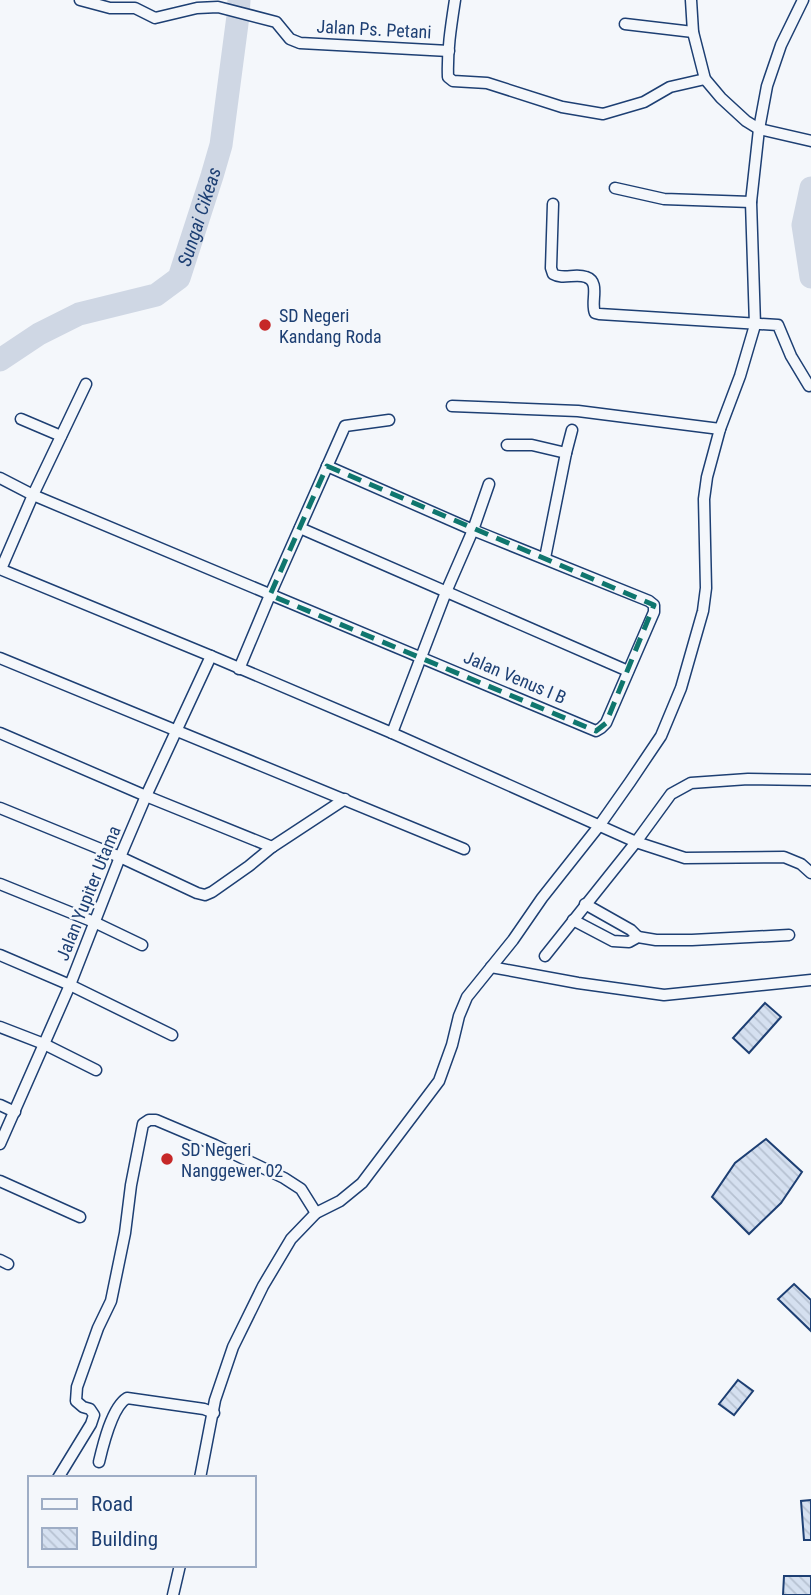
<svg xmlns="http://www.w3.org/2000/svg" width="811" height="1595" font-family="'Roboto Condensed',sans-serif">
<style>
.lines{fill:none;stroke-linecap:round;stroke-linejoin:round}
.river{stroke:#cfd7e4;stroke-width:23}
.building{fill:url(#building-back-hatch);stroke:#1d3f73;stroke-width:2}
.minor-casing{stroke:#1d3f73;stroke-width:13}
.minor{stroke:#f4f7fb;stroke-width:10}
.marked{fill:none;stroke:#0f766e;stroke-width:5;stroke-dasharray:14 9;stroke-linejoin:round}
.poi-dot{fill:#c62828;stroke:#f4f7fb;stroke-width:2.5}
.labels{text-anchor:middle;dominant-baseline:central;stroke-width:5;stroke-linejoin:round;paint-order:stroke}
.street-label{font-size:18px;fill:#1d3f73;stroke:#f4f7fb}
.poi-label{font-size:18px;fill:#1d3f73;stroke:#f4f7fb;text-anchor:start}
.water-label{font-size:19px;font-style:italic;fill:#1d3f73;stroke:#f4f7fb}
</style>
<defs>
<pattern id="building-back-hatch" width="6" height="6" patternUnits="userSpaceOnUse" patternTransform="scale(1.75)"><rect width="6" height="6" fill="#d5e0f0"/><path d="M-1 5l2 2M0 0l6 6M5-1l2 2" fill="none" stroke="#b6c1d1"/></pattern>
</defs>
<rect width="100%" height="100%" fill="#f4f7fb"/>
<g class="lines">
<g class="river">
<polyline points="811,188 803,225 811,277"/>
<path id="s1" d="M0 360 39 334 79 314 156 295 179 278 212 176 221 145 238 16 239 0"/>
</g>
</g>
<g class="building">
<polygon points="765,1003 781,1017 749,1053 733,1038"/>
<polygon points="766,1139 802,1172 781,1203 749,1234 712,1197 735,1163"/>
<polygon points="794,1284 811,1300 811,1331 778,1299"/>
<polygon points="738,1380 753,1391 734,1415 719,1404"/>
<polygon points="811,1500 811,1540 804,1540 801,1501"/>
<polygon points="784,1576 811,1576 811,1595 783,1595"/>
</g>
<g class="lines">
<g class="minor-casing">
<g id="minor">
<polyline points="80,0 110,8 135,8 155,18 197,8 218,7 276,22 290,39 300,43 449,51"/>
<path d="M455 0C451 26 447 51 448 77L453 81 487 83 562 107 603 114 644 102 670 87 705 79"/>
<polyline points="691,0 693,32 705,79 721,98 746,121 759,129 811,141"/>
<polyline points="625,24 693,32"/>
<polyline points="615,188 664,199 751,202"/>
<path d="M553 204 551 268 553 274C563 280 575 273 586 277 601 282 590 302 595 313L599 314 778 325 791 356 809 386"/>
<polyline points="452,406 578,411 720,429"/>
<polyline points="21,419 61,436"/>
<polyline points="507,445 532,445 566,453"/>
<polyline points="0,478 33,495 596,731 601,728 606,723 654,612 654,605 649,601 473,530 327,466"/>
<polyline points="300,528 628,671"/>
<polyline points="545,558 566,453 572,430"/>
<polyline points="0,569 211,656 392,733 636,842 685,858 784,857 801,864 811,873"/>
<polyline points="1,569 33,495 86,384"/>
<polyline points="0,658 464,849"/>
<polyline points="239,669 270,595 345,426 389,420"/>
<polyline points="0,733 146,796 272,847"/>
<polyline points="392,733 446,592 473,530 489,484"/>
<polyline points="0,808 120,857 197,893 205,895 212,892 249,866 272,847 345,799"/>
<polyline points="0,884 94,922 142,945"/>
<polyline points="585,904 631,930 638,937"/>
<polyline points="573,920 613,941 629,942 638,937 656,940 692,940 789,935"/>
<polyline points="0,955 70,985 172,1035"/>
<polyline points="545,956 636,842 671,794 691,783 748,779 811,780"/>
<polyline points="491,967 578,983 664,995 811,980"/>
<polyline points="0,1027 44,1044 96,1070"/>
<polyline points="0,1105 15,1112"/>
<polyline points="0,1144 70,985 120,857 146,796 211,656"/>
<polyline points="0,1181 80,1217"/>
<polyline points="0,1260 8,1264"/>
<path d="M99 1462C103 1445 112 1407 127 1398L204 1409 214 1413"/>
<polyline points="58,1478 91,1424 94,1415 90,1409 83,1407 76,1401 77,1387 98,1328 111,1301 125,1233 131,1185 143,1124 149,1120 156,1120 215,1145 284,1178 301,1189 316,1213"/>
<polyline points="200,1478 215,1400 233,1347 263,1286 291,1239 316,1213 340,1201 362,1183 439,1081 452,1045 459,1016 467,997 513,940 542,898 599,826 630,782 661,736 681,688 703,611 706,588 704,499 707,477 720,429 740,376 755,325 751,202 759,129 767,86 781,45 803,0"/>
<polyline points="173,1595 180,1565"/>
</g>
</g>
<use href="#minor" class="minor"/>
</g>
<path class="marked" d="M327 466 654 605 606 723 596 731 270 595Z"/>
<g class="poi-dot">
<circle cx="265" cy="325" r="7"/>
<circle cx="167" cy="1159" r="7"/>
</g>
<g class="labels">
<g class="street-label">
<text transform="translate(374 29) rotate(3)">Jalan Ps. Petani</text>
<text transform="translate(515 677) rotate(23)">Jalan Venus I B</text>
<text transform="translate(88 893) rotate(-68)">Jalan Yupiter Utama</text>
</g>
<g class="poi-label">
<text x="279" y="315">SD Negeri<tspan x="279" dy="21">Kandang Roda</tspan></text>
<text x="181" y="1149">SD Negeri<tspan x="181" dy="21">Nanggewer 02</tspan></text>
</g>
<g class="water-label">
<text stroke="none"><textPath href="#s1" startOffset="264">Sungai Cikeas</textPath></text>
</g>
</g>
<rect x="28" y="1476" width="228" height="91" fill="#f4f7fb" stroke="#9eadc5" stroke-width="2"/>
<rect x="42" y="1499" width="35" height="10" fill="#f4f7fb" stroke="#9eadc5" stroke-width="2"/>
<text x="91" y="1511" font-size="21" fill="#1d3f73">Road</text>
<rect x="42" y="1528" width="35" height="21" fill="url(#building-back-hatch)" stroke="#9eadc5" stroke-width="2"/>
<text x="91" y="1546" font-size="21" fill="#1d3f73">Building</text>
</svg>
